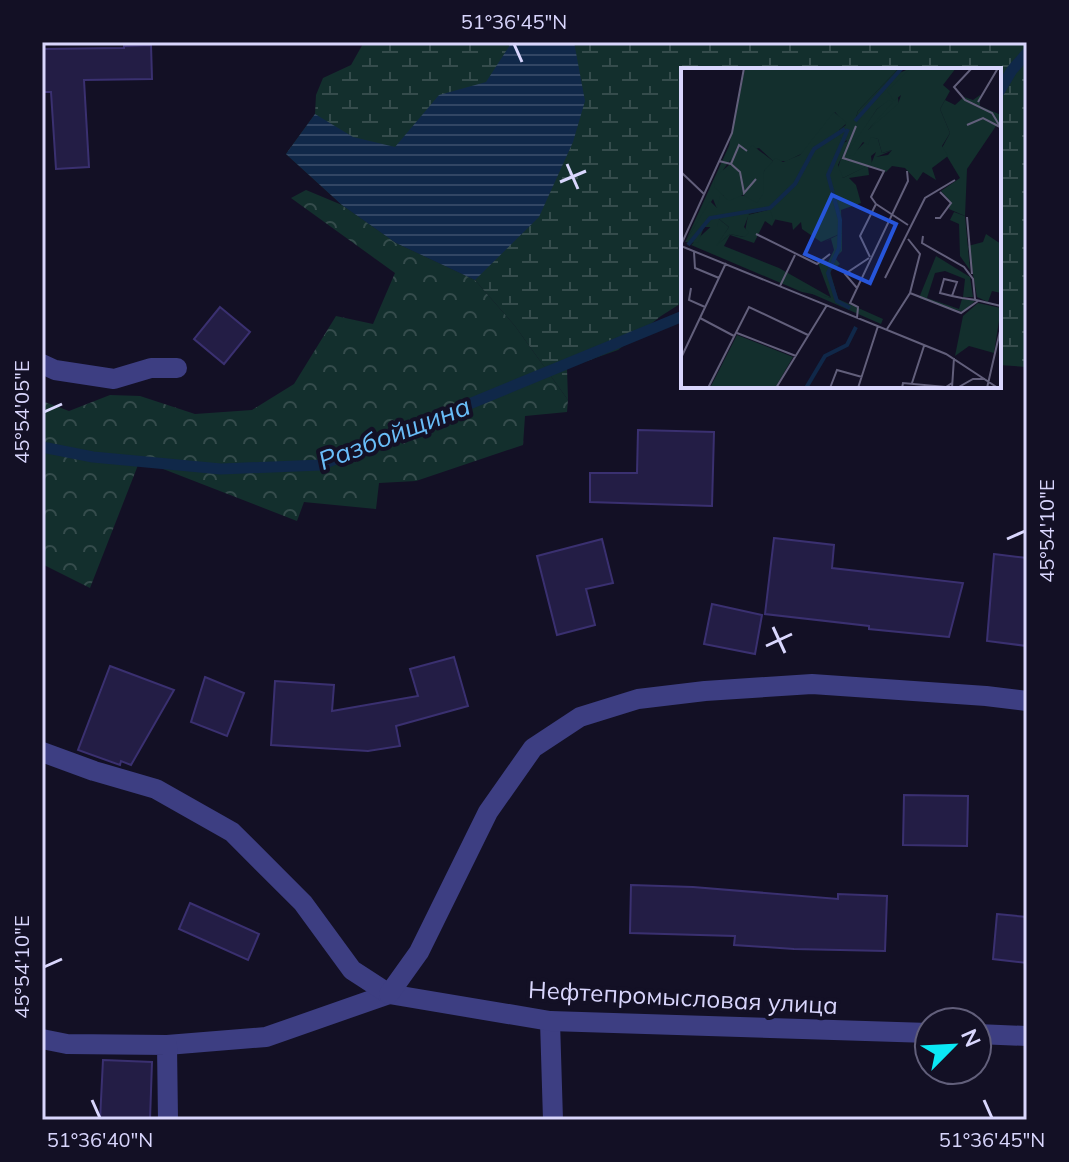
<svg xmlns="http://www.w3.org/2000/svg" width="1069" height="1162" font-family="Mulish,sans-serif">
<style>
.forest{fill:url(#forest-crowns)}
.wetland{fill:url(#wetland-marsh)}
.water{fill:url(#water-rules)}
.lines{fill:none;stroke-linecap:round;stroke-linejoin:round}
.stream{stroke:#102849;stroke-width:11}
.building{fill:#231d45;stroke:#3a3070;stroke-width:2}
.service{stroke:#3d3e82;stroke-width:20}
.minor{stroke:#3d3e82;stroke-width:20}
.ticks{fill:none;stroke:#d9d6fd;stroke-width:3}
.labels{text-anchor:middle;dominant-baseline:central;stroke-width:8;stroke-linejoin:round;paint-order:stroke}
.street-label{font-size:24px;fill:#d9d6fd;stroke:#131025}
.water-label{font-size:26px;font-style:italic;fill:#69bdf9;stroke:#131025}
.inset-river{fill:none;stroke:#102849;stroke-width:4}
.inset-road{fill:none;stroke:#625f7b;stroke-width:2}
.view{fill:#2655da;fill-opacity:0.15;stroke:#2655da;stroke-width:4}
.inset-edge{fill:none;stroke:#d9d6fd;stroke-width:4}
.neatline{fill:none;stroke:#d9d6fd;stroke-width:3}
.ticks-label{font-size:20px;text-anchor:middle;fill:#d9d6fd}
</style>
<defs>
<pattern id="forest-crowns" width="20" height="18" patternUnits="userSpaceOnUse" patternTransform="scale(2)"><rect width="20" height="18" fill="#132f2d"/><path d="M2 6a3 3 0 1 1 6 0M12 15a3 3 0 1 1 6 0" fill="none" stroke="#354c4c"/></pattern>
<pattern id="wetland-marsh" width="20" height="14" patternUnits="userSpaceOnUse" patternTransform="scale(2)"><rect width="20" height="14" fill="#132f2d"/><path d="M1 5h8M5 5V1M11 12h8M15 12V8" fill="none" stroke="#354c4c"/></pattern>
<pattern id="water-rules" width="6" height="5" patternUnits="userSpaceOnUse" patternTransform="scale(2)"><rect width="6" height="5" fill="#102849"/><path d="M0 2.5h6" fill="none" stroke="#324664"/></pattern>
</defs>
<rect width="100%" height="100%" fill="#131025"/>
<polygon class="forest" points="306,190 342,205 396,243 475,280 515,326 568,400 567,412 525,416 523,445 416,481 379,483 376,509 304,502 297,521 140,460 90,588 42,564 42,401 69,411 110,395 140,396 195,414 252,410 294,384 336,316 373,324 395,273 291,198"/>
<polygon class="wetland" points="364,42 1027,42 1027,367 999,365 999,70 683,70 683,302 661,316 618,350 567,368 568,400 515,326 475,280 396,243 342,205 286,154 315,114 316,95 323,78 351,65"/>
<polygon class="water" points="512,42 574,42 585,101 573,142 539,217 475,280 396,243 342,205 286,154 315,114 353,137 395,147 439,95 486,82"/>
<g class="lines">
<g class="stream">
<polyline points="999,92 1012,70 1027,53"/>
<polyline points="42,447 93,457 221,469 321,465 683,316"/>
</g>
</g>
<g class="building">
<polygon points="151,45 152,79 84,80 89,167 56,169 51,92 42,92 42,49 124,48 124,46"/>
<polygon points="220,307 250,332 224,364 194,339"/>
<polygon points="638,430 714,432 712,506 590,502 590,473 637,473"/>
<polygon points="774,538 834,545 832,568 963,583 949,637 869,629 869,626 765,614"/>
<polygon points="602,539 613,583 586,589 595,625 557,635 537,556"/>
<polygon points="994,554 1027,558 1027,646 987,641"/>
<polygon points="712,604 762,615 755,654 704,644"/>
<polygon points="454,657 468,706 396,726 400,746 368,751 271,745 275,681 334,685 332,711 418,696 410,669"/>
<polygon points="110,666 174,690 131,765 121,761 120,765 78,750"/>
<polygon points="205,677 244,693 227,736 191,722"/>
<polygon points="904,795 968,796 967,846 903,845"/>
<polygon points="631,885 693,887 838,899 838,894 887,896 885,951 794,949 734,945 735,936 630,933"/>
<polygon points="190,903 259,934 248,960 179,929"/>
<polygon points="997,914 1027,917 1027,963 993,959"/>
<polygon points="103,1060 152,1062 150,1120 100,1120"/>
</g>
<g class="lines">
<g class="service">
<polyline points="42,364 55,370 114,379 151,368 177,368"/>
<polyline points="550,1021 553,1120"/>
<polyline points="167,1045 266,1037 389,994"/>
</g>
<g class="minor">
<polyline points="42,752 94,771 156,789 232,832 303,903 352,970 389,994 550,1021 929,1033"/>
<polyline points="389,994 419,952 488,812 533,748 580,717 638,699 705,691 812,684 986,696 1027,701"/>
<polyline points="977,1034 1027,1036"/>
<polyline points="42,1039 67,1044 167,1045 168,1120"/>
</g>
</g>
<path class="ticks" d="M514 44 522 62M567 164 578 189M560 182 586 171M44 412 62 404M1007 539 1025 531M773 627 785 653M766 646 792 634M44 967 62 959M92 1100 100 1118M984 1100 992 1118"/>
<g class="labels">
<g class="street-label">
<text transform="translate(683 997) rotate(3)">Нефтепромысловая улица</text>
</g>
<g class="water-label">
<text transform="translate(394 433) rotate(-21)">Разбойщина</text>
</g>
</g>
<g transform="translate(681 68)">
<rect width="320" height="320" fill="#131025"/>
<path d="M64 0H218L177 43 174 53 218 5 230 0 215 18 218 36 187 63 207 34 196 41 171 80 173 85 190 68 197 71 201 85 212 82 193 90 195 84 190 88 191 96 162 110 156 103 166 72 160 76 158 62 165 57 154 44 122 85 106 93H92L78 80 53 87 42 102V130L36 141 32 131 5 172 48 78ZM299 27V38L320 47V59L315 58 286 101 284 148 268 141 269 133 260 123 279 110 261 80 269 65 259 41 264 32 274 37 283 29 292 32ZM91 141 95 150 91 158 84 153 73 175 49 167 43 178 98 200 151 230 121 224 10 177 38 151 48 159 38 175 49 166 63 169 67 147Z" fill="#132f2d"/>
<path d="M273 144 284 148 289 202 279 188 278 156 269 152ZM161 165V183L154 190 159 196 149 203 157 231 202 251 200 256 120 221 150 230 137 195 141 190 147 194 153 182 150 171 143 174ZM305 166 320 176V225L311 223 307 234 296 229 287 178 302 174ZM255 188 289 209 292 229H282L284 211 264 203 254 205 246 230 278 241 281 231 294 233 282 244 238 230ZM297 235 320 240 313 285 288 278 274 288 282 248Z" fill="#132f2d"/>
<path d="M218 0H223L174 53 177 43ZM230 0H275L262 17 269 23 259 41 269 65 261 78 267 88 251 100 255 112 242 104 236 113 224 100 211 98 205 104 187 98 188 107 168 110 175 117 180 135 160 142 161 165 140 174 121 161 120 154 112 162 111 155 92 151 89 141 68 146 63 159 68 165 63 169 49 166 35 178 48 159 38 151 36 159H23L17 175 4 174 29 133 36 140 39 128H76L84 100 95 90 102 94 119 87 153 44 166 55 158 62 161 75 168 73 157 97 162 110 190 96 195 84 194 89 207 87 211 82 201 85 197 71 190 69 187 77 182 74 173 87 164 88 196 41 208 32 212 34 187 62 217 36 220 27 213 33 206 23Z" fill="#132f2d"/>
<path d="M71 77 92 93 83 103 82 126 76 135 62 127 48 133 33 119 34 109 48 97 53 80 67 83ZM56 267 112 289 94 320H29Z" fill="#132f2d"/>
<path class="inset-river" d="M174 53 221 0M167 61 147 107 159 152 158 180 147 205 156 233 169 240M7 177 29 150 89 140 114 116 133 81 164 61M125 320 144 288 166 277 175 259"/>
<path class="inset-road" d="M291 0 273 19 284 32 311 45 320 60M297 34 317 0M286 57 302 50 319 59M175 58 162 90 203 103 190 129 195 136 179 168 189 189M38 93 50 96 58 77 66 83M50 96 59 104 63 125 75 111M0 104 23 126M195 136 227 157M286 149 291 206M254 150H259L270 135 259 124M75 166 136 196 149 186M242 168 241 175 283 199 292 211 294 231M0 177 51 65 63 0M0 178 265 286 317 320M13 184 14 200 38 210M204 210 244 130 274 112M99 218 114 187M10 220 8 232 24 239M176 220 164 206 188 190M229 225 280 245 297 233M271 228 276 214 263 211 259 225 271 228 281 230 295 232 320 238M19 250 53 268M176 250 177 239 169 235 227 113 226 103M206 261 229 225 239 186 227 171M56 265 115 288M0 290 45 195M231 315 243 278M27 320 68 239 127 267M95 320 146 237M149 320 156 302 181 309M177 320 197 258M221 320 222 315 265 319 271 315M271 320 273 290M276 320 292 311H304M306 320 320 259"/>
<path class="view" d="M151 127 215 156 189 215 124 186Z"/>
<rect width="320" height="320" class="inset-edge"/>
</g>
<rect width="1069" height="1162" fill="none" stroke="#131025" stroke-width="88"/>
<g transform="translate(953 1046) rotate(66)"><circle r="38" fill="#131025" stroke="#625f7b" stroke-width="2"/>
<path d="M0-6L14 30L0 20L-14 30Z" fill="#0be9f5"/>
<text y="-12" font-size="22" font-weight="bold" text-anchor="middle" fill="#d9d6fd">N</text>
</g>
<rect x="44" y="44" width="981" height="1074" class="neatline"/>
<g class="ticks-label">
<text x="514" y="29">51°36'45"N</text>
<text transform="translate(22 412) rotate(-90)" y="7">45°54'05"E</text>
<text transform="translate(1047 531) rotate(-90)" y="7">45°54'10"E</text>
<text transform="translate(22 967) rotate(-90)" y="7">45°54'10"E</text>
<text x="100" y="1147">51°36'40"N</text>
<text x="992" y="1147">51°36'45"N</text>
</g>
</svg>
